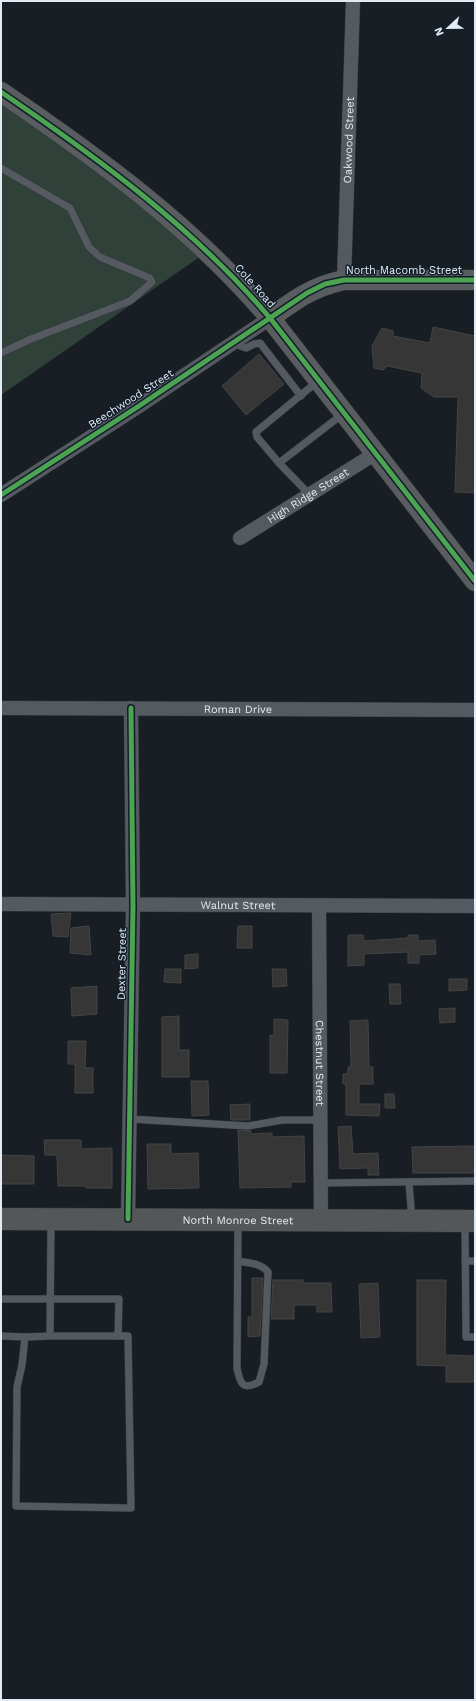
<svg xmlns="http://www.w3.org/2000/svg" width="476" height="1701" font-family="'Work Sans',sans-serif">
<style>
.green{fill:#30413a}
.building{fill:#363637;stroke:#434445}
.lines{fill:none;stroke-linecap:round;stroke-linejoin:round}
.lane-casing{stroke:#35393f;stroke-width:8}
.street-casing{stroke:#35393f;stroke-width:15}
.secondary-casing{stroke:#35393f;stroke-width:21}
.primary-casing{stroke:#35393f;stroke-width:23}
.lane{stroke:#555a60;stroke-width:7}
.street{stroke:#555a60;stroke-width:14}
.secondary{stroke:#595d60;stroke-width:20}
.primary{stroke:#545757;stroke-width:22}
.cycleway-casing{stroke:#121e2a;stroke-width:8}
.cycleway{stroke:#4ca352;stroke-width:5}
.labels{text-anchor:middle;dominant-baseline:central;stroke-width:3;stroke-linejoin:round;paint-order:stroke}
.street-label{font-size:11px;fill:#e2eaf3;stroke:#121e2a}
</style>
<rect width="100%" height="100%" fill="#181e24"/>
<polygon class="green" points="1,104 46,134 119,187 201,256 1,395"/>
<g class="building">
<polygon points="433,327 475,336 475,493 455,492 458,397 434,397 421,388 422,373 387,366 383,370 374,368 372,346 382,328 393,331 393,336 430,343"/>
<polygon points="259,354 284,384 246,415 222,386"/>
<polygon points="71,913 68,937 53,936 51,914"/>
<polygon points="89,926 91,955 70,953 71,928"/>
<polygon points="238,926 252,926 252,948 237,948"/>
<polygon points="348,935 363,935 364,941 408,938 408,935 418,935 418,941 435,940 436,954 419,955 419,963 408,963 408,952 364,954 364,965 348,966"/>
<polygon points="198,954 198,968 185,969 185,955"/>
<polygon points="165,969 181,969 181,983 164,982"/>
<polygon points="272,969 286,969 287,986 273,987"/>
<polygon points="449,979 467,979 467,990 449,991"/>
<polygon points="389,984 400,984 401,1004 390,1004"/>
<polygon points="97,986 97,1014 72,1016 71,988"/>
<polygon points="455,1008 455,1022 440,1023 439,1009"/>
<polygon points="179,1016 179,1050 189,1050 189,1077 162,1077 162,1017"/>
<polygon points="274,1019 288,1020 287,1073 270,1073 270,1035 274,1036"/>
<polygon points="368,1020 369,1067 373,1067 373,1084 359,1084 359,1104 380,1104 379,1116 346,1115 346,1084 343,1084 343,1074 348,1074 348,1067 351,1067 350,1021"/>
<polygon points="68,1041 86,1041 85,1068 93,1068 93,1093 75,1093 75,1064 68,1064"/>
<polygon points="191,1081 208,1081 209,1115 192,1116"/>
<polygon points="385,1094 394,1094 395,1108 385,1108"/>
<polygon points="250,1104 250,1120 231,1120 230,1105"/>
<polygon points="351,1126 353,1154 378,1153 379,1175 368,1175 368,1168 340,1169 338,1127"/>
<polygon points="238,1130 251,1131 251,1134 272,1133 272,1137 304,1136 305,1182 291,1182 291,1187 240,1188"/>
<polygon points="44,1140 81,1140 81,1149 112,1148 112,1188 86,1188 86,1186 58,1186 57,1155 45,1155"/>
<polygon points="147,1144 171,1144 171,1154 198,1153 199,1188 148,1189"/>
<polygon points="474,1146 475,1173 413,1173 412,1147"/>
<polygon points="1,1155 34,1156 34,1184 1,1184"/>
<polygon points="252,1278 263,1278 260,1336 248,1337 248,1317 252,1317"/>
<polygon points="273,1280 303,1280 303,1283 331,1283 332,1312 317,1312 317,1305 294,1305 294,1319 271,1319"/>
<polygon points="417,1280 446,1280 445,1355 475,1356 475,1382 446,1382 446,1366 417,1365"/>
<polygon points="378,1283 380,1337 361,1338 359,1284"/>
</g>
<g class="lines">
<g class="lane-casing">
<g id="lane">
<polyline points="1,168 70,208 89,247 100,257 150,278 152,282 130,301 31,339 1,353"/>
<polyline points="233,343 246,348 254,344 260,343 301,396"/>
<polyline points="279,463 257,437 256,432 318,381"/>
<polyline points="310,495 279,463 344,413"/>
<polyline points="130,1119 248,1126 282,1120 320,1120"/>
<polyline points="321,1183 475,1181"/>
<polyline points="409,1183 412,1219"/>
<polyline points="465,1224 466,1337 475,1337"/>
<path d="M238 1261C249 1263 261 1263 268 1272L264 1364 259 1382C242 1391 240 1383 237 1368L238 1222"/>
<polyline points="465,1261 475,1261"/>
<polyline points="1,1299 119,1299 118,1336"/>
<polyline points="1,1336 25,1337"/>
<polyline points="50,1336 128,1336 131,1508 16,1506 17,1387 22,1365 25,1337 50,1336 51,1221"/>
</g>
</g>
<g class="street-casing">
<g id="street">
<path id="s1" d="M344 280 353 1"/>
<polyline points="1,495 139,406 270,318"/>
<path id="s2" d="M240 538 376 453"/>
<path id="s3" d="M1 708 475 710"/>
<path id="s4" d="M1 904 475 906"/>
<path id="s5" d="M319 906 321 1221"/>
<polyline points="128,1219 133,906 131,708"/>
</g>
</g>
<g class="secondary-casing">
<g id="secondary">
<path d="M1 92C98 158 194 228 270 318L475 581"/>
<path d="M270 318C296 299 312 287 344 280H475"/>
</g>
</g>
<g class="primary-casing">
<g id="primary">
<path id="s6" d="M1 1219 475 1221"/>
</g>
</g>
<use href="#lane" class="lane"/>
<use href="#street" class="street"/>
<use href="#secondary" class="secondary"/>
<use href="#primary" class="primary"/>
<g class="cycleway-casing">
<g id="cycleway">
<path d="M1 92C98 158 194 228 270 318L475 581"/>
<polyline points="1,495 139,406 307,293 325,284 344,280 475,280"/>
<polyline points="128,1219 133,906 131,708"/>
</g>
</g>
<use href="#cycleway" class="cycleway"/>
</g>
<g class="labels">
<g class="street-label">
<text stroke="none"><textPath href="#s1" startOffset="140">Oakwood Street</textPath></text>
<text x="404" y="270">North Macomb Street</text>
<text transform="translate(255 286) rotate(48)">Cole Road</text>
<text transform="translate(131 399) rotate(-33)">Beechwood Street</text>
<text stroke="none"><textPath href="#s2" startOffset="80">High Ridge Street</textPath></text>
<text stroke="none"><textPath href="#s3" startOffset="237">Roman Drive</textPath></text>
<text stroke="none"><textPath href="#s4" startOffset="237">Walnut Street</textPath></text>
<text transform="translate(122 964) rotate(-89)">Dexter Street</text>
<text stroke="none"><textPath href="#s5" startOffset="157">Chestnut Street</textPath></text>
<text stroke="none"><textPath href="#s6" startOffset="237">North Monroe Street</textPath></text>
</g>
</g>
<rect width="476" height="1701" fill="none" stroke="#e2eaf3" stroke-width="4"/>
<g transform="translate(448 28) rotate(248)" stroke="#121e2a" stroke-width="3" paint-order="stroke">
<path d="M0-3L7 15L0 10L-7 15Z" fill="#e2eaf3"/>
<text y="-6" font-size="11" font-weight="bold" text-anchor="middle" fill="#e2eaf3">N</text>
</g>
</svg>
